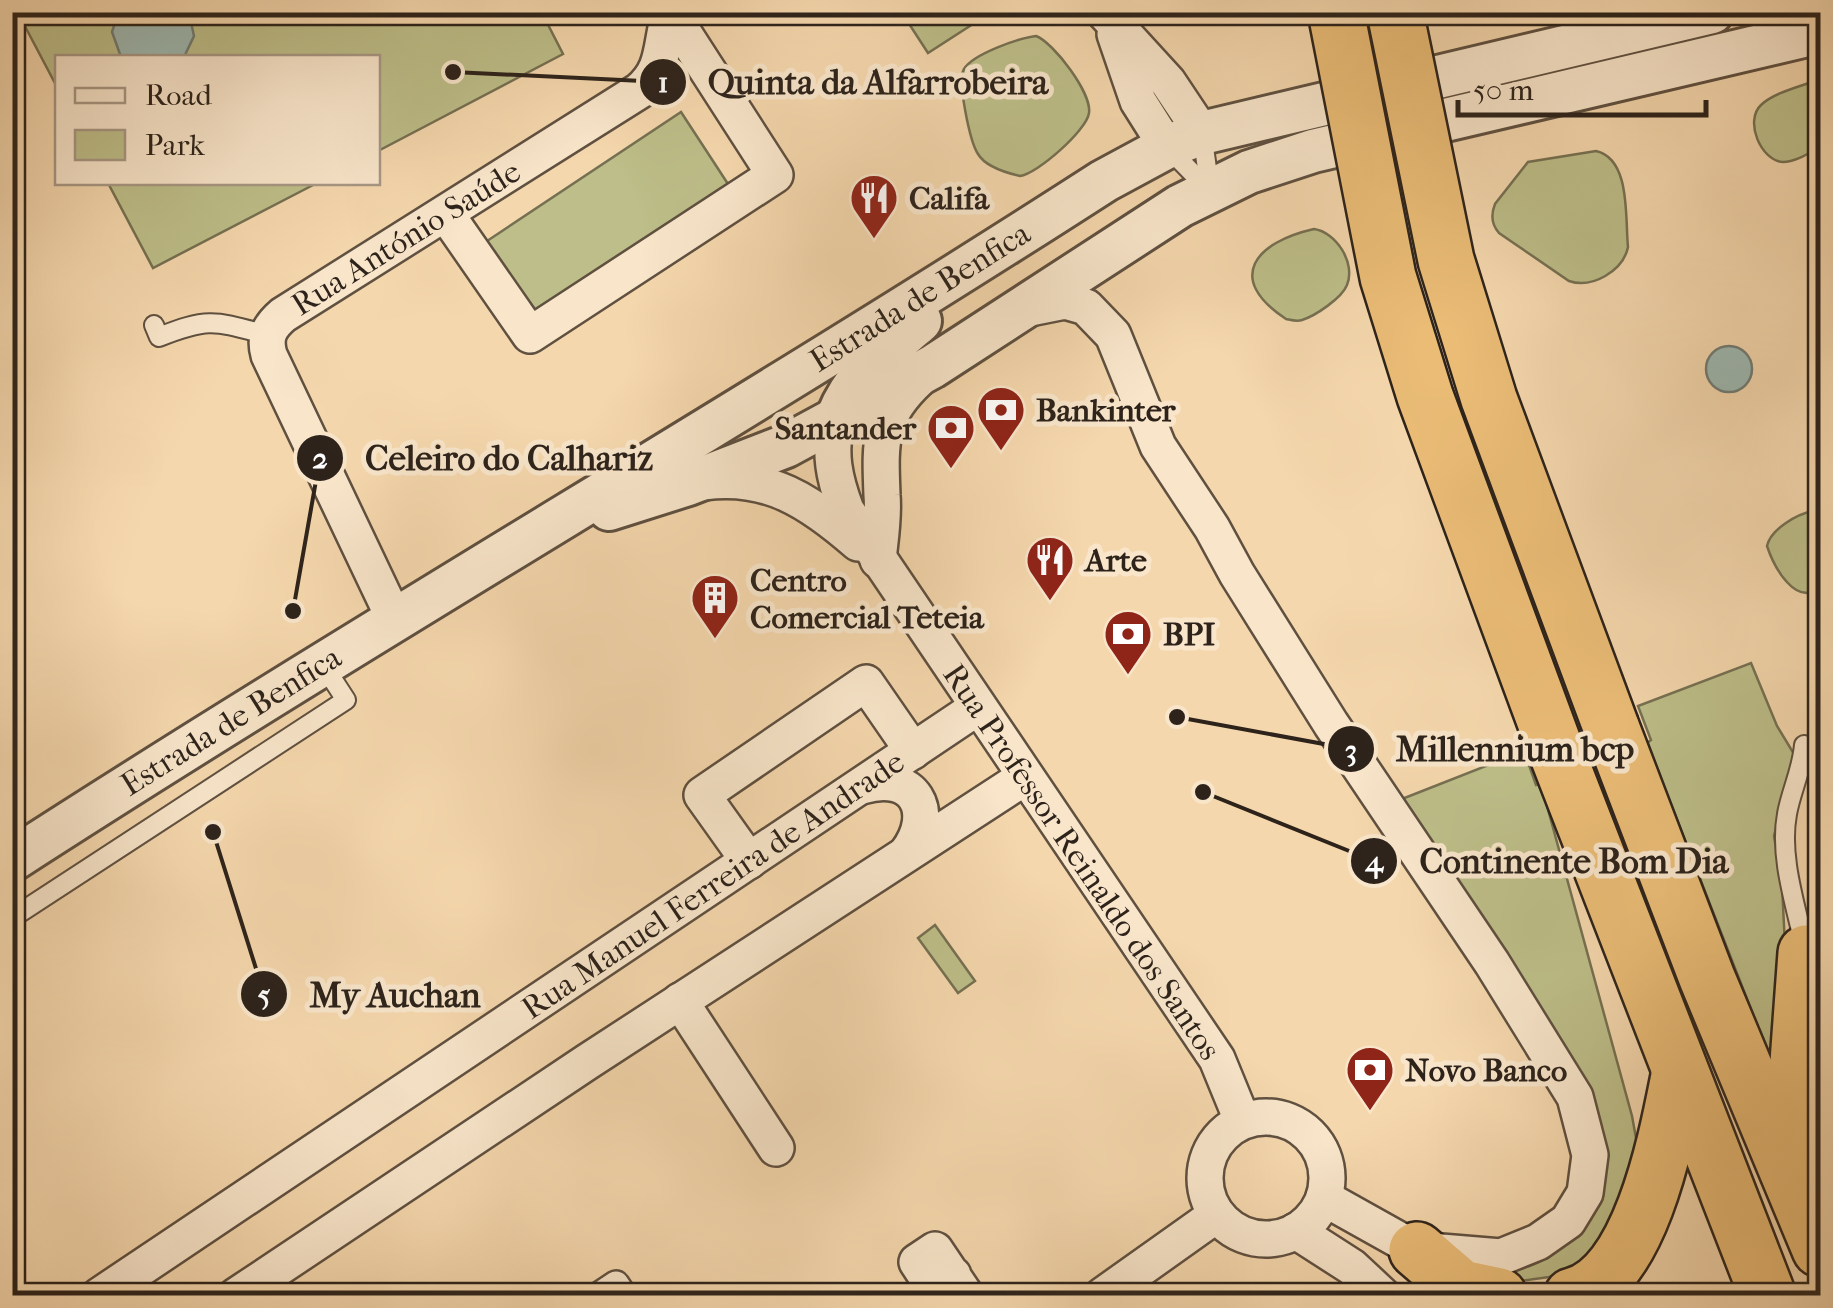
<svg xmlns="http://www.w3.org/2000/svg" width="1833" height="1308" font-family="'IM FELL French Canon',serif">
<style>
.green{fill:#bdbe89;stroke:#757052;stroke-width:2.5}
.water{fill:#9db8b1;stroke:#707c75;stroke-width:2.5}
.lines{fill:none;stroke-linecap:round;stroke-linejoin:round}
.service-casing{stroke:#5f5040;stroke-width:22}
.pedestrian-casing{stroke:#5f5040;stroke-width:30}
.minor-casing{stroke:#5f5040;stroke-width:40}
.tertiary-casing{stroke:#5f5040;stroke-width:48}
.trunk-casing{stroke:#2d231b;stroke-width:60}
.service{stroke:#f8e5ca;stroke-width:18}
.pedestrian{stroke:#f8e5ca;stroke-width:25}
.minor{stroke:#f8e5ca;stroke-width:35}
.tertiary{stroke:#f8e5ca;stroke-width:42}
.trunk{stroke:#eabc76;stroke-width:55}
.trunk-bridge-casing{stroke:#2d231b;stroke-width:60;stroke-linecap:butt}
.trunk-bridge{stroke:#eabc76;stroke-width:55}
.labels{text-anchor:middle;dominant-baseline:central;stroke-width:10;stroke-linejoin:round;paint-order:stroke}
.poi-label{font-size:32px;font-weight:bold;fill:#2d231b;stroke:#f8e5ca;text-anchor:start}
.street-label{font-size:32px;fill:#2d231b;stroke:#f8e5ca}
.leader{fill:none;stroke:#2d231b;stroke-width:4}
.callout-dot{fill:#2d231b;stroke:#f8e5ca;stroke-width:4}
.mark-label{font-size:30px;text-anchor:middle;font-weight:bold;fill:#fff}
.callout-label{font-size:35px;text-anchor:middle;font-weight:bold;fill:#2d231b;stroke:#f8e5ca;stroke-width:10;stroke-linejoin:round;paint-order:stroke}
</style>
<rect width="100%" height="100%" fill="#f5d7ad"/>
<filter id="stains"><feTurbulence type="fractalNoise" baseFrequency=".002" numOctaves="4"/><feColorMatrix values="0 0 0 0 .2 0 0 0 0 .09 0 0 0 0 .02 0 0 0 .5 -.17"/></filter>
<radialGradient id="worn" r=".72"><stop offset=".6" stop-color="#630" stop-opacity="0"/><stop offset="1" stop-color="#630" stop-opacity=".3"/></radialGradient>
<g class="green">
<polygon points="18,13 542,13 563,54 378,151 378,58 58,58 57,87"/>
<polygon points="902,13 990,13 928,53"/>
<path d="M1036 36C1053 42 1092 93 1089 113 1087 130 1037 174 1020 176 1007 173 985 166 978 154 970 142 957 81 964 69 973 54 1019 38 1036 36Z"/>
<path d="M1820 79V147C1809 153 1796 162 1783 162 1761 161 1744 121 1761 105 1774 92 1803 86 1820 79Z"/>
<polygon points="681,112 728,184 531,314 484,243"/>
<path d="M1596 151C1631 159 1625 218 1628 247 1623 271 1592 289 1569 281L1499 233C1491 224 1491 214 1495 204L1528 162Z"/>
<polygon points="108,183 317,183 153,268"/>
<path d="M1314 229C1336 232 1356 263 1347 285 1342 298 1315 316 1302 320 1297 322 1291 320 1286 319 1224 278 1256 242 1314 229Z"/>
<path d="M1813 511 1820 515V587C1796 608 1774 567 1767 546 1771 529 1797 514 1813 511Z"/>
<polygon points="1751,663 1777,726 1794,754 1774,836 1782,885 1786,966 1773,1053 1767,1050 1647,743 1651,740 1638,706"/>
<path d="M1524 751 1536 785 1541 784 1632 1116 1638 1149 1632 1207 1577 1268 1549 1277 1520 1281 1506 1272C1570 1261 1579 1224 1601 1171L1402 799Z"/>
<polygon points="935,925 975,981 958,993 918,938"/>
</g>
<g class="water">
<polygon points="189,13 194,36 184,57 121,57 112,32 118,13"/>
<circle cx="1729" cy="369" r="23"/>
</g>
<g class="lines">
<g class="service-casing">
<g id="service">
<polyline points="1202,133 1210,190"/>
<polyline points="1167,147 1208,189"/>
<path d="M154 325 159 337C209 317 215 321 267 335"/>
<polyline points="12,918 346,700 322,663"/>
<path d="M1805 948C1796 906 1779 857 1787 814 1791 791 1802 770 1804 745L1820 755"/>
</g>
</g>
<g class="pedestrian-casing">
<polyline id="pedestrian" points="598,1296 616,1284 624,1296"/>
</g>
<g class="minor-casing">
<g id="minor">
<polyline points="1104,12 1168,82 1202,133"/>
<polyline points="1115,34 1138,101 1167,147"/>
<polyline points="446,214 530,335 775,175 670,12"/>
<polyline points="1025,309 1065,301 1086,307 1113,335 1158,446 1212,528 1237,574 1331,724 1492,963 1575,1097 1590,1155 1585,1193 1568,1221 1538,1242 1501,1257 1417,1250 1324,1198"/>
<path d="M836 420C829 454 834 478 846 510L1217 1059 1242 1120"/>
<path d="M704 482C768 473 811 502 858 543"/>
<path d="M878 560C880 539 884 517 882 495 880 443 878 417 919 379"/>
<path d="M394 618 269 355C264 337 269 327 283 315L639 91C666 69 660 44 670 12"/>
<path d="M862 786C914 770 938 811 907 853"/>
<polyline points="749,861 702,795 866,683 913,751"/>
<polyline points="680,1001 776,1148"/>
<circle cx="1266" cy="1178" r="61"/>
<polyline points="1296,1231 1352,1267 1383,1296"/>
<polyline points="953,1275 934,1288 917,1262 935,1250 966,1296"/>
<polyline points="99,1296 978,707"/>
<polyline points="236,1296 587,1062 1025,777"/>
<polyline points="1102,1296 1216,1215"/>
</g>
</g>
<g class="tertiary-casing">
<g id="tertiary">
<path d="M837 418C854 375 885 351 920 321"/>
<polyline points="609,509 688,484 786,446 932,367 1180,206 1249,172 1313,151 1820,32"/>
<path d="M12 860C373 627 744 413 1104 181L1167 147 1202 133 1712 12"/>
</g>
</g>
<g class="trunk-casing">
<g id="trunk">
<polyline points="1611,727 1707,978 1820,1249"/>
<polyline points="1555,748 1768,1296"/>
<polyline points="1806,953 1797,1076 1816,1179"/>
<polyline points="1417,1250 1461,1288 1499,1296"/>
<path d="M1572 1296C1642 1280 1668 1131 1680 1071"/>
</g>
</g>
<use href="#service" class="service"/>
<use href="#pedestrian" class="pedestrian"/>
<use href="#minor" class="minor"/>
<use href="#tertiary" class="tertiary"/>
<use href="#trunk" class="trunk"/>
<g class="trunk-bridge-casing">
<g id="trunk-bridge">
<polyline points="1336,12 1388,277 1425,396 1555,748"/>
<polyline points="1395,12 1446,260 1489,399 1611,727"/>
</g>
</g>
<use href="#trunk-bridge" class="trunk-bridge"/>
</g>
<defs>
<g id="restaurant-pin" transform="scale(2.5)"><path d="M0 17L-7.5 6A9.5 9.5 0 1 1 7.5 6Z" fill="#8f2418" stroke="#f8e5ca"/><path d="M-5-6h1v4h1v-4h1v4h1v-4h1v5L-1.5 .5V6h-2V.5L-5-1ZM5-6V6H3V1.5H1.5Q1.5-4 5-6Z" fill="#fff"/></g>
<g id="bank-pin" transform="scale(2.5)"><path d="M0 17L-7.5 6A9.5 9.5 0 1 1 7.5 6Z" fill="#8f2418" stroke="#f8e5ca"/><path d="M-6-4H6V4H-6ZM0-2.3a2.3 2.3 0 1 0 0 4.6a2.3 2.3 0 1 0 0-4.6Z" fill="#fff"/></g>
<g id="building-pin" transform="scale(2.5)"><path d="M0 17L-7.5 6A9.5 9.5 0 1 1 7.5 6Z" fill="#8f2418" stroke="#f8e5ca"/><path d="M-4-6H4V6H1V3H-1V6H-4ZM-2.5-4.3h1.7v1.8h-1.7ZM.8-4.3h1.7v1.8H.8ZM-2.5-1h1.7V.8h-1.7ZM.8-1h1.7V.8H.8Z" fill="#fff"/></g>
</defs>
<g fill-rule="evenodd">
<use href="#restaurant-pin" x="874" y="198"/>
<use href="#bank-pin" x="1001" y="410"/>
<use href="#bank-pin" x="951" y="428"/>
<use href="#restaurant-pin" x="1050" y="560"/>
<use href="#building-pin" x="715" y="598"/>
<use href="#bank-pin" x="1128" y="634"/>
<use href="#bank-pin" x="1370" y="1070"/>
</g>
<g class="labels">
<g class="poi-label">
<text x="909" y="198">Califa</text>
<text x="1036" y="410">Bankinter</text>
<text x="916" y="428" text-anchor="end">Santander</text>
<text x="1085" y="560">Arte</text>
<text x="750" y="580">Centro<tspan x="750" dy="37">Comercial Teteia</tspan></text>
<text x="1163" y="634">BPI</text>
<text x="1405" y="1070">Novo Banco</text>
</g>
<g class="street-label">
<text transform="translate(406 238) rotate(-32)">Rua António Saúde</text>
<text transform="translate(920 297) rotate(-32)">Estrada de Benfica</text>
<text transform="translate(231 721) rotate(-32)">Estrada de Benfica</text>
<text transform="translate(1082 862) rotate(56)">Rua Professor Reinaldo dos Santos</text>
<text transform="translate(713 885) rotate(-34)">Rua Manuel Ferreira de Andrade</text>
</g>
</g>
<path class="leader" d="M453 72L663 82M293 611L320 458M1177 717L1351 749M1203 792L1374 861M213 832L264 994"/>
<g class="callout-dot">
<circle cx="453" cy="72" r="10"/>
<circle cx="293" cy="611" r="10"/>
<circle cx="1177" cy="717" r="10"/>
<circle cx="1203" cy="792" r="10"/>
<circle cx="213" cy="832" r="10"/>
<circle cx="663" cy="82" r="25"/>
<circle cx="320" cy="458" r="25"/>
<circle cx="1351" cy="749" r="25"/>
<circle cx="1374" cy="861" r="25"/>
<circle cx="264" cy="994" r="25"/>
</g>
<g class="mark-label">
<text x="663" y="92">1</text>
<text x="320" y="468">2</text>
<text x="1351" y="760">3</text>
<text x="1374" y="871">4</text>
<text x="264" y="1005">5</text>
</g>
<g class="callout-label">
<text x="878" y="94">Quinta da Alfarrobeira</text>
<text x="509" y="470">Celeiro do Calhariz</text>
<text x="1515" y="761">Millennium bcp</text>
<text x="1574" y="873">Continente Bom Dia</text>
<text x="395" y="1007">My Auchan</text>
</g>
<rect width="1833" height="1308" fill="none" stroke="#f5d7ad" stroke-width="50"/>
<rect x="15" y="15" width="1803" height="1278" fill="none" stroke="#2d231b" stroke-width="5"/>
<rect x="25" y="25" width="1783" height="1258" fill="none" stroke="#2d231b" stroke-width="2.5"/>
<rect x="55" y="55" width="325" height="130" fill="#f8e5ca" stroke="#a79784" stroke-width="2.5"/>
<rect x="75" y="88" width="50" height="15" fill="#f8e5ca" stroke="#a79784" stroke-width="2.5"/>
<text x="145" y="105" font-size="30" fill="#2d231b">Road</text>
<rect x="75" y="130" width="50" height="30" fill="#bdbe89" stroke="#a79784" stroke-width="2.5"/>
<text x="145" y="155" font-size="30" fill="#2d231b">Park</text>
<path d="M1458 100v15h248v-15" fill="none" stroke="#2d231b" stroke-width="5"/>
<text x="1473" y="100" font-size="30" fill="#2d231b" stroke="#f8e5ca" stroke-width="8" paint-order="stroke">50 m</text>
<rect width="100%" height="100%" filter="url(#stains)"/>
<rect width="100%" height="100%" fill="url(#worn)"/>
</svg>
